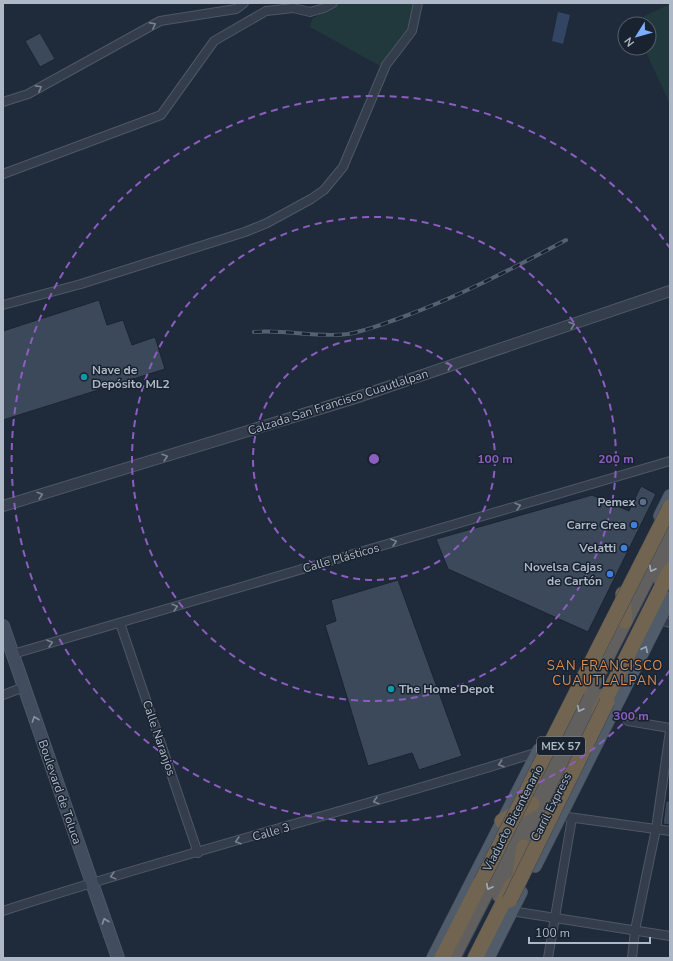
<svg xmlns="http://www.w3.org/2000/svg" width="673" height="961" font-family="'Nunito Sans',sans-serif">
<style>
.green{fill:#21393c}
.water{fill:#324664}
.building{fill:#3b495b;stroke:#1b2431}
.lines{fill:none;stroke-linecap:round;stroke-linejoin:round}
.minor-casing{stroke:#4e5865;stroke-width:10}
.tertiary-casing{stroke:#4e5865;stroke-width:12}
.secondary-casing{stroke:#4e5865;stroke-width:14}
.primary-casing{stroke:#3d4654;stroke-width:14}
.trunk-casing{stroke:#3b4552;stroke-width:16}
.motorway-casing{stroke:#3b4552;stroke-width:16}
.minor{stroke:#333d4b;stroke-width:8}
.tertiary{stroke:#333d4b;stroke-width:10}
.secondary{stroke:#414c5e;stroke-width:12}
.primary{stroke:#515c6b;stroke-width:13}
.trunk{stroke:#61605e;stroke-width:14}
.motorway{stroke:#716450;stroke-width:15}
.rail-casing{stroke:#556172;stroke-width:4}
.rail{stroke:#19222f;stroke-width:2.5;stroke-dasharray:8;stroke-linecap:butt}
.motorway-bridge-casing{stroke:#3b4552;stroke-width:16;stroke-linecap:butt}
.motorway-bridge{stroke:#716450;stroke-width:15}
.oneway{stroke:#77818f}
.oneway2{stroke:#a2abb7}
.oneway3{stroke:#9ba6b5}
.oneway4{stroke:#8892a2}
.ring{fill:none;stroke:#8d5dc2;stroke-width:2;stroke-dasharray:7 5}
.culture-dot{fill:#0f9aa8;stroke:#19222f;stroke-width:1.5}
.service-dot{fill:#5c6f8a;stroke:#19222f;stroke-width:1.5}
.shop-dot{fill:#3f7fe0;stroke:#19222f;stroke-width:1.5}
.labels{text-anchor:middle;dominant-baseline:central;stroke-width:3;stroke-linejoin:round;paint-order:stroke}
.shield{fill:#19222f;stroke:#818b99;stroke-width:1}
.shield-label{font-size:11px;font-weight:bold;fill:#aeb8c7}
.poi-label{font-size:12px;font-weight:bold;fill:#aeb8c7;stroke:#19222f;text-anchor:end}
.street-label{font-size:12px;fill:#aeb8c7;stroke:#19222f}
.neighbourhood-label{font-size:13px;letter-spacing:1px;fill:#db8f55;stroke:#19222f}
.centre{fill:#8d5dc2;stroke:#19222f;stroke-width:2}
.ring-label{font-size:12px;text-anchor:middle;font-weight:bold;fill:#8d5dc2;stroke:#19222f;stroke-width:3;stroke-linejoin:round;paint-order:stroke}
</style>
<rect width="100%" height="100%" fill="#1f2b3b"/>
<g class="green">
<polygon points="339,3 416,3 411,30 391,51 382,67 310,27 312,19"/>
<polygon points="670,4 670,104 644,48 649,48 649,24 632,24 632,22"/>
</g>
<polygon class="water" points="558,12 570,15 563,44 552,41"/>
<g class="building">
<polygon points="40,33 55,59 40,67 25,41"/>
<polygon points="99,300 107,325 123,320 132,345 155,337 165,369 3,420 3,331"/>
<polygon points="641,486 656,494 588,632 448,569 436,539 592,495 629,511"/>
<polygon points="398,580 462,756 419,770 412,753 368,766 325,625 336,621 331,600"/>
<polygon points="666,801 670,801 670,825 663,824"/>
</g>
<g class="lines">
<g class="minor-casing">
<g id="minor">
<polyline points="3,102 28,94 160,21 236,9 244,3"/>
<polyline points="3,174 161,115 214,41 266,11 293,8 310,12 324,8 333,3"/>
<polyline points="3,305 81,284 245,232 267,223 311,199 324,190 343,167 386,65 412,31 418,3"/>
<polyline points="659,620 670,623"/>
<polyline points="120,623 198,853"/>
<polyline points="13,654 670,461"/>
<polyline points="3,695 24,687"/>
<polyline points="628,721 670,728"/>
<polyline points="568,817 670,831"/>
<path d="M3 911C180 853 361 808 538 752"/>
<polyline points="511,911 670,936"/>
<polyline points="548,958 572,818"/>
<polyline points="632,958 635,930 656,829 670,731"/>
</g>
</g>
<g class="tertiary-casing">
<polyline id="tertiary" points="3,506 352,399 670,291"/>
</g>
<g class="secondary-casing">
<polyline id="secondary" points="3,626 118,958"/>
</g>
<g class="primary-casing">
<g id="primary">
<polyline points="660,516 670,496"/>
<polyline points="535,866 670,598"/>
<polyline points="433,958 539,750"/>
<polyline points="488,958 521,892"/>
</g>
</g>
<g class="trunk-casing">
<g id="trunk">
<polyline points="660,579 670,559"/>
<polyline points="499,895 600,696"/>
<polyline points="453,958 670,534"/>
</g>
</g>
<g class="motorway-casing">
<g id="motorway">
<polyline points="623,594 625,621"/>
<polyline points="577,691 596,653"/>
<polyline points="599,712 670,570"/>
<polyline points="502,821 532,804"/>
<polyline points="519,879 524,847"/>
<polyline points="442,958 481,882"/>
<polyline points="475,958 512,885"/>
</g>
</g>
<use href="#minor" class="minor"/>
<use href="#tertiary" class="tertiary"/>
<use href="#secondary" class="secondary"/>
<use href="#primary" class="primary"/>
<use href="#trunk" class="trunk"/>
<use href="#motorway" class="motorway"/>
<g class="rail-casing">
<path id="rail" d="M254 332C285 329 316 338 348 334 366 331 383 324 400 318 458 297 512 269 566 240"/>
</g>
<use href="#rail" class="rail"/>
<g class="motorway-bridge-casing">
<g id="motorway-bridge">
<polyline points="596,653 670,507"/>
<polyline points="481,882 577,691"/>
<polyline points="510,900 607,702"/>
</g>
</g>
<use href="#motorway-bridge" class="motorway-bridge"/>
</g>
<defs><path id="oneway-chevron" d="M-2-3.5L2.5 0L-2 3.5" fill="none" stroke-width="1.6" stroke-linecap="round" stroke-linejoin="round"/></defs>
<g class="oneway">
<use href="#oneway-chevron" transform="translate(153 25) rotate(-28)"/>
<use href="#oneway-chevron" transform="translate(39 88) rotate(-29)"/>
<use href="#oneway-chevron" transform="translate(572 325) rotate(-19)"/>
<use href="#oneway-chevron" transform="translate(449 366) rotate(-19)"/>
<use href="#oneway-chevron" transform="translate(165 457) rotate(-17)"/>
<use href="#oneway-chevron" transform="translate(40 495) rotate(-17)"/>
<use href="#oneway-chevron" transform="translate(518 506) rotate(-16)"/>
<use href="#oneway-chevron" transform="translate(394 542) rotate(-16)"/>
<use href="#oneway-chevron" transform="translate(175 607) rotate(-17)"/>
<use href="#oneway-chevron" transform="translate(50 643) rotate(-16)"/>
<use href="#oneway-chevron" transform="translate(501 764) rotate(162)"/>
<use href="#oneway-chevron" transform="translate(376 801) rotate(164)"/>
<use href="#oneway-chevron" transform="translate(238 841) rotate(164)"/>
<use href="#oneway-chevron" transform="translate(113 876) rotate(165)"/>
</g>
<g class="oneway2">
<use href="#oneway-chevron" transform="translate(652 569) rotate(117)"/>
<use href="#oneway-chevron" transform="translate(580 709) rotate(117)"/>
<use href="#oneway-chevron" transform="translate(489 887) rotate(117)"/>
</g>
<use class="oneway3" href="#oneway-chevron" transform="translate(645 649) rotate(-64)"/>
<g class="oneway4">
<use href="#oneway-chevron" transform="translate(35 719) rotate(-109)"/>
<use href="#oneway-chevron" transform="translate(105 921) rotate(-109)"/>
</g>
<g class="ring">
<circle cx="374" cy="459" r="121"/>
<circle cx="374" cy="459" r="242"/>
<path d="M670 670A363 363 0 1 1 670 248"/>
</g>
<g class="culture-dot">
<circle cx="84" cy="377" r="4"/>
<circle cx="391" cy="689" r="4"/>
</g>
<circle class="service-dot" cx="643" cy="502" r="4"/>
<g class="shop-dot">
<circle cx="634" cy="525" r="4"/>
<circle cx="624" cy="548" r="4"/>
<circle cx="610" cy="574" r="4"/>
</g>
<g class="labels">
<rect class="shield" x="537" y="737" width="48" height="18" rx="3"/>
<g class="shield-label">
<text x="561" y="746">MEX 57</text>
</g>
<g class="poi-label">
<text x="92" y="370" text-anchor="start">Nave de<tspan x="92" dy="14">Depósito ML2</tspan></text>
<text x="635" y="502">Pemex</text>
<text x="626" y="525">Carre Crea</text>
<text x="616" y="548">Velatti</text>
<text x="602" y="567">Novelsa Cajas<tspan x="602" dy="14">de Cartón</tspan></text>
<text x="399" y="689" text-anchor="start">The Home Depot</text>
</g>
<g class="street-label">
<text transform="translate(338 402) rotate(-18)">Calzada San Francisco Cuautlalpan</text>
<text transform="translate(341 558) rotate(-16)">Calle Plásticos</text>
<text transform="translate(159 738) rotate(71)">Calle Naranjos</text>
<text transform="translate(60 792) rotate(71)">Boulevard de Toluca</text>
<text transform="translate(551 807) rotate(-63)">Carril Express</text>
<text transform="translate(513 818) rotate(-63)">Viaducto Bicentenario</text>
<text transform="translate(271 832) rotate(-16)">Calle 3</text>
</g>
<g class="neighbourhood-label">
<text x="605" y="666">SAN FRANCISCO<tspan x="605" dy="15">CUAUTLALPAN</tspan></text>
</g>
</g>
<circle cx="374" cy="459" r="6" class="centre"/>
<g class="ring-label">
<text x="495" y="463">100 m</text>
<text x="616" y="463">200 m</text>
<text x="631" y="720">300 m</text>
</g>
<rect width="673" height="961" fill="none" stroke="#aeb8c7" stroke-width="8"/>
<g transform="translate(637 36) rotate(233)"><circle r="19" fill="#19222f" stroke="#555e6c"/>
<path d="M0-3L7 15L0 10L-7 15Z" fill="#7baeff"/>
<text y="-6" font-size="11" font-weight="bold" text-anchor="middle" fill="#aeb8c7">N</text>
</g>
<path d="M529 937v6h121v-6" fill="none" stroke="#aeb8c7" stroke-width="2"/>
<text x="535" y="937" font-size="12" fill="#aeb8c7" stroke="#19222f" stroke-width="3" paint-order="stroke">100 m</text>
</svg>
